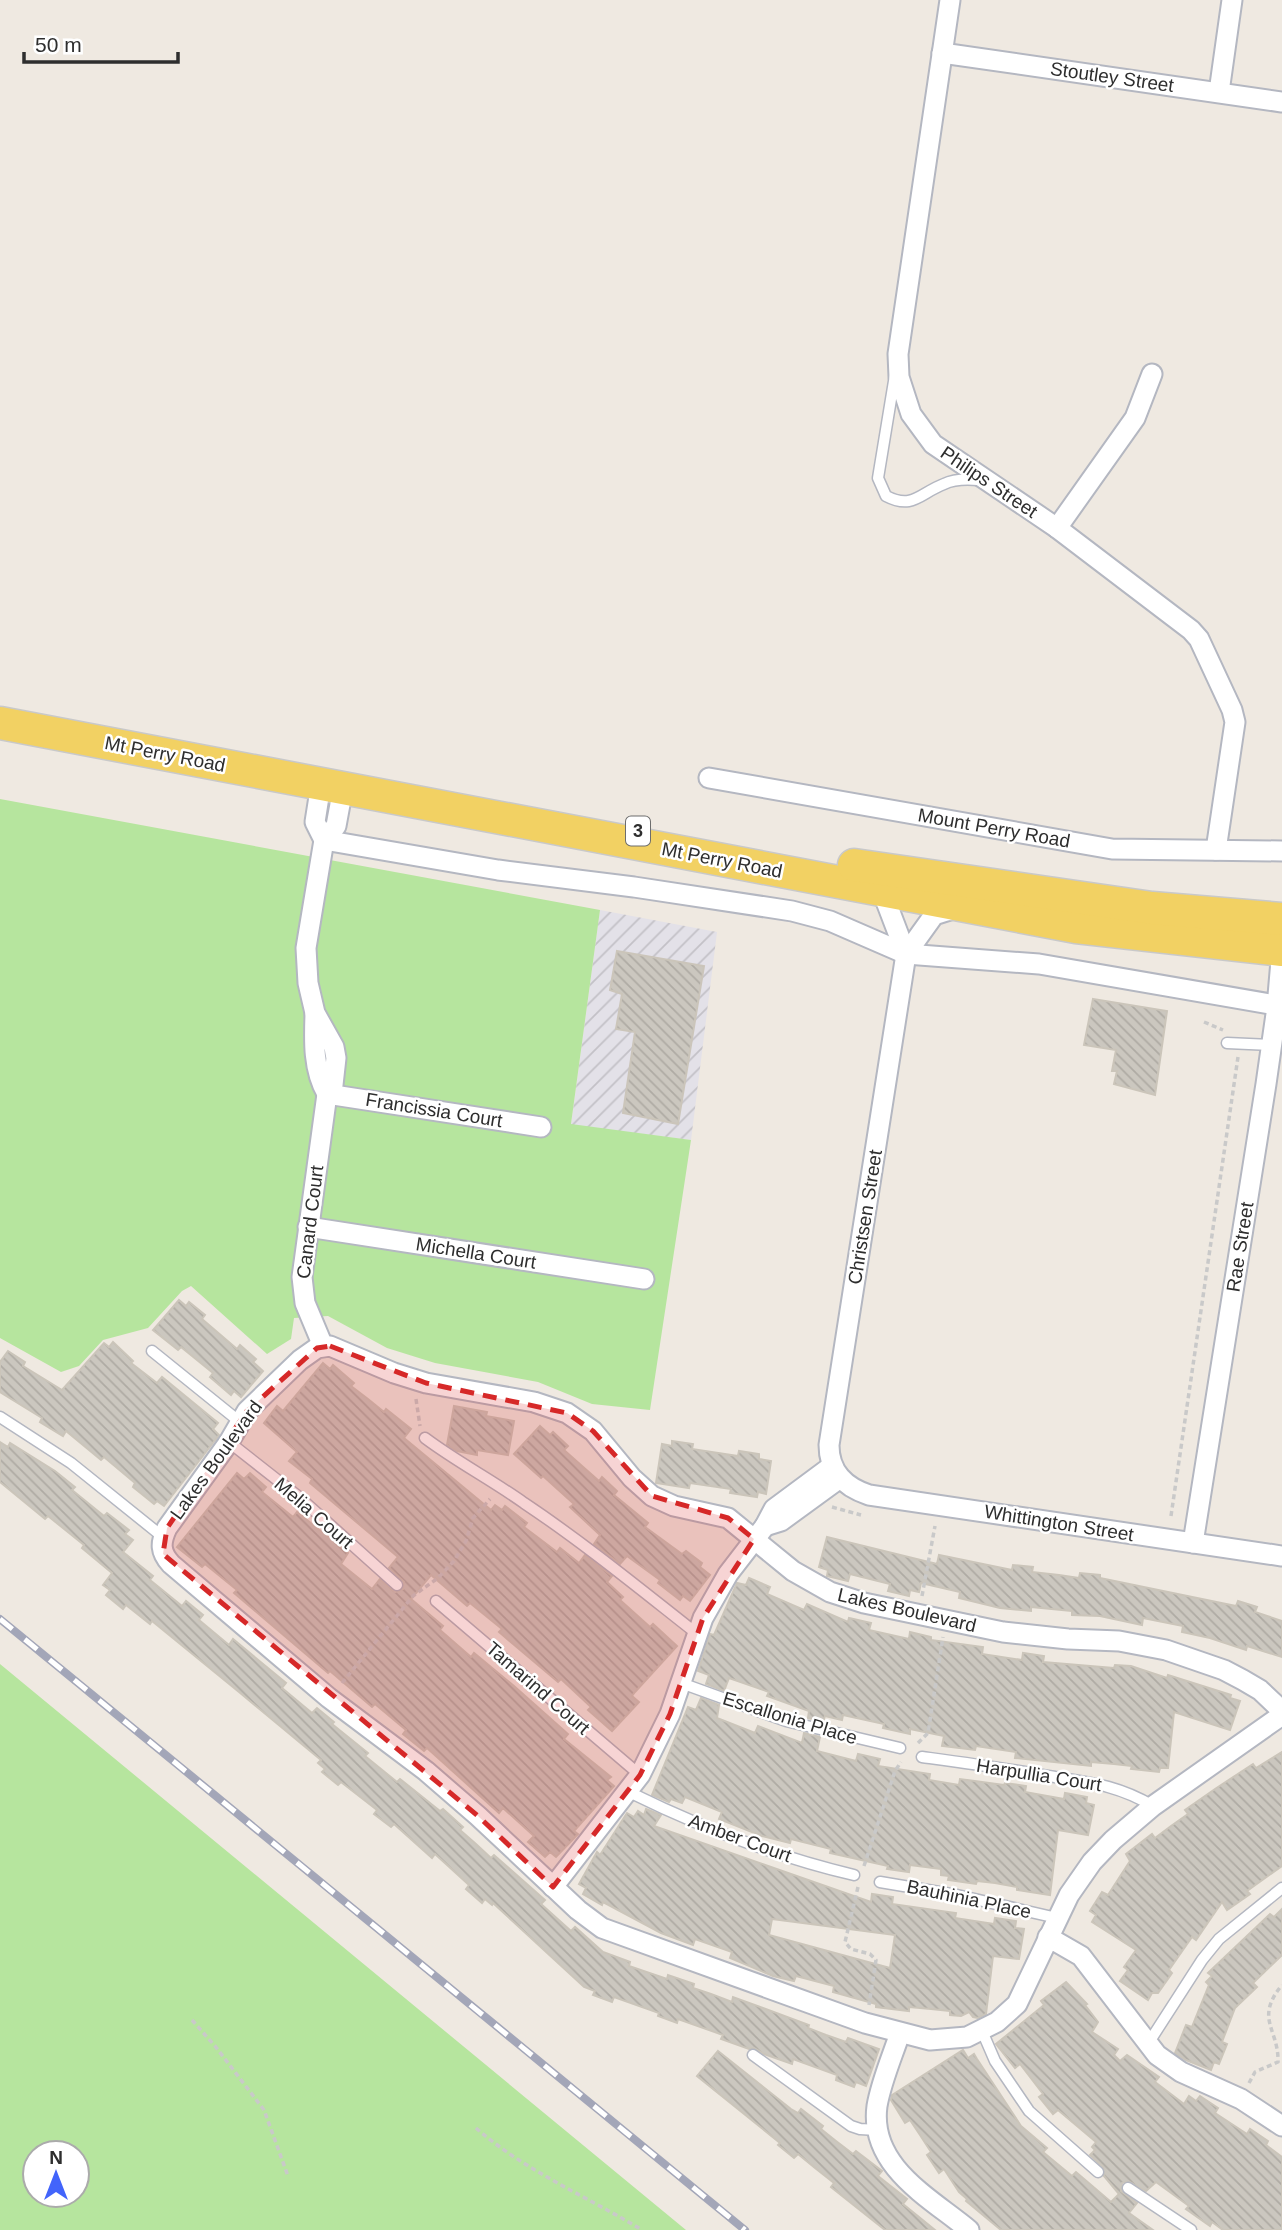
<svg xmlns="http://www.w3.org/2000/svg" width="1282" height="2230" font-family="Helvetica,sans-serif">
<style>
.industrial{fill:url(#industrial-furrows)}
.grass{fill:#b6e59e;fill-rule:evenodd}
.building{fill:url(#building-back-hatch);stroke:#cbc5ba;stroke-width:2;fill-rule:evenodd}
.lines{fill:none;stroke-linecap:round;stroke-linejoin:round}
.lane-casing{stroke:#b4b7c1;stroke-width:13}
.street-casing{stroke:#b4b7c1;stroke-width:23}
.primary-casing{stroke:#c9c9c9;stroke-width:35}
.path{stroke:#c9c9c9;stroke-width:3.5;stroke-dasharray:5 3.5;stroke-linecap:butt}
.lane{stroke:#fff;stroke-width:10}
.street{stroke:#fff;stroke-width:19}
.primary{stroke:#f2d163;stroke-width:32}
.rail-casing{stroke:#a3a6b8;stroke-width:8}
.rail{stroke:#fff;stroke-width:5;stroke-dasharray:16;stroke-linecap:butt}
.marked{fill:#d62828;fill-opacity:0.2;stroke:#d62828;stroke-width:5;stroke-dasharray:14 9;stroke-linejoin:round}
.labels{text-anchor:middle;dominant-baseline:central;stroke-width:5;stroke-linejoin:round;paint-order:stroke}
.shield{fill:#fff;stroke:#6d6d6d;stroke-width:2}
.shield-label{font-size:18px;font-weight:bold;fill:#2e2e2e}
.street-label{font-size:19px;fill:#2e2e2e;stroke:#fff}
</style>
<defs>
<pattern id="industrial-furrows" width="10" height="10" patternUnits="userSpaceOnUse" patternTransform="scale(1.75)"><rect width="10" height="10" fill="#e3e1e8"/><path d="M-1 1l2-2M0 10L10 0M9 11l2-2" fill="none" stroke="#c3c1c7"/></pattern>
<pattern id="building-back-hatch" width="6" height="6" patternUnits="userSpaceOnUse" patternTransform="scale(1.75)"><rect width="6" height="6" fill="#cbc7bf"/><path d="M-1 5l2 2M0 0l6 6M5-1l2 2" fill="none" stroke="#afaba4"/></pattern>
</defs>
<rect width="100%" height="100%" fill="#efe9e1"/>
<polygon class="industrial" points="600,910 717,932 691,1140 571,1125"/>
<g class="grass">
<polygon points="0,799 600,910 571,1124 691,1140 650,1410 592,1404 538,1382 435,1363 387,1348 328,1316 294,1318 291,1339 267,1354 191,1286 182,1291 148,1328 103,1340 79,1366 61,1372 0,1338"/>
<path d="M0 1664 686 2230H0ZM35 2153H77V2195H35Z"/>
</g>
<g class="building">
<polygon points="617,951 704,966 678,1124 623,1113 635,1032 616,1029 622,994 610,990"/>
<polygon points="1093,999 1167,1011 1155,1095 1114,1084 1117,1071 1112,1071 1116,1050 1084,1045"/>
<polygon points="179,1300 186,1306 189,1302 205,1315 202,1319 237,1349 240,1345 256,1359 253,1362 263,1371 241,1397 234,1391 231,1395 210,1377 213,1373 181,1347 178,1350 153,1330"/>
<polygon points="113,1342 133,1361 131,1363 157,1383 162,1377 218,1423 213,1429 219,1435 164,1506 157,1501 154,1504 133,1487 135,1483 104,1457 101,1460 66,1431 63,1436 40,1422 42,1418 0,1392 0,1362 8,1351 25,1362 23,1366 62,1390 104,1343 109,1347"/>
<polygon points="323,1363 330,1369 333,1365 354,1383 351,1386 368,1399 384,1412 386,1409 411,1429 404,1438 491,1510 495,1505 502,1510 505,1506 527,1523 524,1527 557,1552 560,1548 579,1563 585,1555 612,1576 607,1582 623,1597 620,1600 650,1627 653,1624 677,1646 635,1692 632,1696 639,1702 612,1731 588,1710 591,1707 561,1679 558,1682 499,1632 502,1629 470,1603 467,1606 431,1575 411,1599 443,1626 440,1630 471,1657 474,1653 514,1686 568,1734 564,1739 611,1777 607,1780 614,1786 574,1831 578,1834 556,1857 550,1852 545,1857 528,1842 534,1836 503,1808 499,1813 427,1748 424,1751 403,1734 406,1730 375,1704 372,1707 330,1671 328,1673 234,1593 237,1590 205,1564 202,1567 177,1547 237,1473 244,1479 250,1473 266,1487 262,1492 293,1517 297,1512 348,1553 341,1564 372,1589 380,1579 395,1592 403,1589 404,1582 389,1568 398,1557 310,1483 312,1479 289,1461 297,1452 264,1423 277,1406 283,1411"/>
<polygon points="454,1406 487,1412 486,1416 514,1421 508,1455 477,1450 477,1455 457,1451 447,1445"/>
<polygon points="540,1426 550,1435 553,1432 568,1446 564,1450 582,1466 599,1481 602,1477 617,1491 614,1495 648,1523 645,1527 682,1554 686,1551 702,1563 700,1567 710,1575 690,1601 683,1596 680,1600 658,1583 660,1580 627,1556 620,1564 594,1544 600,1535 570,1507 574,1504 543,1476 541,1478 514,1454"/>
<polygon points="672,1441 693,1444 692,1449 738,1456 739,1451 759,1454 759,1459 771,1461 766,1494 758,1492 757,1497 730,1493 731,1489 690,1483 689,1488 656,1483 662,1444 672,1446"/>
<polygon points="0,1442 8,1447 10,1443 55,1471 75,1487 72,1490 104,1516 107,1513 129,1530 125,1534 133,1540 123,1552 153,1576 150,1580 182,1606 186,1601 203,1615 199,1620 229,1645 233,1639 286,1683 282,1688 312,1713 317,1708 334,1722 332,1724 368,1753 365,1756 397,1782 400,1779 440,1811 443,1809 463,1827 460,1830 476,1844 491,1858 494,1855 545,1900 541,1904 571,1931 575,1927 603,1952 630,1962 629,1966 667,1979 668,1975 694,1984 693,1988 711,1994 732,2002 733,1997 809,2025 808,2028 826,2035 846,2042 848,2038 879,2049 866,2086 856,2082 854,2087 836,2080 837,2075 793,2059 792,2064 764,2054 754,2048 749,2049 721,2039 723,2035 678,2019 677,2023 658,2016 659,2013 614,1997 612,2002 593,1995 595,1991 584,1987 493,1903 492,1905 485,1899 482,1903 466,1889 469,1885 435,1854 432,1858 394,1824 391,1827 374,1814 377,1810 341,1782 338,1785 322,1772 325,1769 318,1763 321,1760 239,1692 152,1621 150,1624 126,1605 123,1609 106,1595 110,1590 103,1585 112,1573 82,1548 84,1545 48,1516 45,1519 0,1482"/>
<polygon points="827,1537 937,1564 939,1555 1012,1570 1013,1565 1033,1567 1032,1572 1059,1575 1079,1578 1080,1573 1100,1575 1100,1578 1236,1606 1238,1601 1257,1607 1255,1612 1282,1621 1282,1657 1247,1646 1246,1650 1210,1638 1182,1632 1183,1626 1143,1618 1142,1625 1100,1616 1072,1615 1072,1611 1031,1607 1031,1611 1000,1608 959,1598 960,1592 921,1583 919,1592 910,1590 909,1596 888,1591 890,1584 850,1574 848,1581 827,1576 828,1570 819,1567"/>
<polygon points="749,1578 770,1587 767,1594 804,1610 807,1604 848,1622 849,1618 871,1623 869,1630 909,1639 910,1632 931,1637 931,1640 983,1647 982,1654 1022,1660 1023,1653 1044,1656 1043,1662 1114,1668 1115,1665 1131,1666 1167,1678 1168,1675 1231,1695 1230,1698 1240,1701 1230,1730 1174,1712 1168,1768 1160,1768 1159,1772 1131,1769 1132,1766 1114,1764 1091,1762 1091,1766 1015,1758 1016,1752 976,1746 975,1750 942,1746 944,1736 910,1729 910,1734 883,1728 884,1724 843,1715 842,1720 825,1716 823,1722 808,1718 809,1711 767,1696 769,1692 729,1678 724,1691 706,1684 709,1675 698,1671 710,1634 714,1635 737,1583 746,1585"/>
<polygon points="701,1698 719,1705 717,1718 755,1733 758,1726 802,1743 804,1733 820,1737 817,1751 856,1761 858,1754 880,1759 878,1766 930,1774 929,1780 959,1785 960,1779 1004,1785 1005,1783 1026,1786 1025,1792 1064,1799 1065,1793 1087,1797 1086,1803 1094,1805 1088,1835 1058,1830 1050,1895 1017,1890 1017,1887 995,1883 977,1881 976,1884 948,1880 949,1876 941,1875 941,1869 910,1865 909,1872 887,1869 888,1866 830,1853 831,1849 791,1839 790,1843 762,1836 719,1819 722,1812 685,1797 682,1803 671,1799 669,1802 652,1795 688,1707 696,1710"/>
<polygon points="1282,1752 1282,1866 1247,1891 1250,1894 1227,1910 1222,1902 1196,1940 1192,1937 1169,1970 1172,1973 1158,1993 1152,1993 1148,2000 1120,1981 1128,1970 1124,1967 1136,1950 1092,1922 1096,1915 1090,1911 1102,1892 1108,1895 1130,1861 1126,1854 1152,1834 1155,1838 1171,1826 1188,1814 1185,1810 1215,1789 1253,1764 1256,1768"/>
<path d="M646 1809 661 1815 654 1826 871 1902 872 1894 893 1897 892 1904 956 1913 955 1918 994 1924 995 1918 1016 1921 1015 1928 1024 1929 1019 1959 993 1956 986 2014 978 2018 973 2017 969 2012 961 2016 950 2015V2011L931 2009 909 2007V2011L876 2007V2004L833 1992 834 1986 796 1976 794 1981 773 1976 730 1958 732 1952 695 1939 693 1945 661 1933 603 1902 602 1905 583 1894 586 1888 579 1884 597 1852 600 1855 627 1813 634 1817 638 1811 644 1815ZM772 1919 895 1935 890 1968 769 1935Z"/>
<polygon points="1282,1909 1282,1955 1253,1983 1257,1987 1235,2008 1222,2042 1227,2044 1219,2064 1214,2062 1211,2070 1186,2060 1175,2053 1186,2025 1192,2027 1209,1985 1206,1982 1212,1976 1208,1973 1270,1914 1274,1917"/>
<polygon points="1066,1982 1087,2004 1085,2005 1098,2022 1092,2032 1118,2049 1114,2055 1120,2061 1127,2055 1159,2077 1155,2082 1184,2104 1189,2096 1196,2101 1200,2096 1218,2108 1215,2113 1247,2134 1250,2129 1268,2141 1266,2145 1282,2157 1282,2230 1223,2230 1212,2222 1210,2226 1186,2209 1189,2206 1156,2182 1146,2191 1128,2181 1122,2183 1121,2191 1137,2203 1129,2213 1153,2230 1001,2230 966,2201 967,2199 959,2192 944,2169 939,2173 927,2155 931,2152 920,2135 910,2120 905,2123 891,2100 892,2095 963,2050 968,2058 974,2054 977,2059 1021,2126 1047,2148 1043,2152 1072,2176 1076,2172 1111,2202 1119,2194 1104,2176 1103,2167 1090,2155 1095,2150 1092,2147 1096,2142 1058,2110 1053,2114 1039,2097 1043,2094 1020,2064 1015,2068 996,2044 1044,2005 1041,2001"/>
<polygon points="718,2051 791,2109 798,2113 801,2109 823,2126 821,2129 836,2141 853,2154 856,2151 882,2171 878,2176 907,2199 903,2204 935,2230 885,2230 831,2187 834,2183 815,2168 798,2154 794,2158 778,2145 780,2143 697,2076"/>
</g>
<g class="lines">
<g class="lane-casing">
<g id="lane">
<path d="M895 375 878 478 886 496C913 510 920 493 944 484 954 479 966 479 978 480"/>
<polyline points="1227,1043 1271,1045"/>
<polyline points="152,1351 240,1422"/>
<polyline points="0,1417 71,1463 163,1537"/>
<path d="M425 1438C457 1462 492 1480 524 1503 584 1543 640 1589 696 1633"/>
<polyline points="229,1442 299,1497 397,1585"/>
<polyline points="436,1601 640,1775"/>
<polyline points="681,1683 786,1721 900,1748"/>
<path d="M922 1757C966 1763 1011 1769 1055 1777 1093 1783 1119 1786 1153 1806"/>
<path d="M629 1792C700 1827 777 1857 854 1875"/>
<polyline points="880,1882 957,1895 1057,1918"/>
<polyline points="982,2031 995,2061 1029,2111 1098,2172"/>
<polyline points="1146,2042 1153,2036 1202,1960 1219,1939 1282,1888"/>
<polyline points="753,2055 851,2126 860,2129 877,2130"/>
<polyline points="1128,2188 1191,2230"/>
</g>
</g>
<g class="street-casing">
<g id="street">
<polyline points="950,0 898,354 899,377 911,414 933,444 1057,528 1191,630 1199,639 1232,710 1235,722 1216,850"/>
<polyline points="942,53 1282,102"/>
<polyline points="1219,92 1232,0"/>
<polyline points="1057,528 1135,418 1152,374"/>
<polyline points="709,778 1112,849 1282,851"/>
<polyline points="321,784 315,822 324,840"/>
<polyline points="324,840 498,870 634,887 792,911 830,921 906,954 1039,964 1282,1006"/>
<polyline points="882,891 906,954"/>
<path d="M956 908 934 915 906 954 829 1445C829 1472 845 1487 869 1495L1282 1556"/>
<path d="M315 1014C314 1041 313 1070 327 1094"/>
<polyline points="327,1094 541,1127"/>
<polyline points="308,1227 644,1279"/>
<polyline points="323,1346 305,1303 302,1277 327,1094 333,1085 336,1058 334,1047 315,1013 308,983 306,948 324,840 336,826 343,788"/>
<polyline points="832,1466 774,1509 765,1526 781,1521 840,1478"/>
<polyline points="1193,1543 1266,1084 1277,1007 1282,949"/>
<path d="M1282 1711 1260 1690 1243 1680 1224 1670 1166 1650 1119 1641 1068 1639 1003 1632 864 1603 830 1592 793 1571 728 1518 674 1506 652 1496 632 1478 593 1431 567 1413 534 1402 426 1383 394 1373 330 1346 317 1348 300 1360 247 1411 229 1442 167 1528C160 1543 160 1552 171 1564L329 1698 426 1771 478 1816 578 1910 602 1928 865 2023 930 2040 967 2037 997 2022 1017 2004 1069 1895 1092 1862 1113 1840 1153 1806 1282 1715"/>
<polyline points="553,1887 640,1775 670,1714 703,1618 728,1574 765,1526"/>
<polyline points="1048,1937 1081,1956 1157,2055 1181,2072 1241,2099 1282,2126"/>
<path d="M900 2033C892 2057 881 2082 877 2106 869 2166 929 2197 969 2230"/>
</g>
</g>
<g class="primary-casing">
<g id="primary">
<polyline points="0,723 1076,927 1282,950"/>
<polyline points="854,865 1152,908 1282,919"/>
</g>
</g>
<g class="path">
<polyline points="1204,1022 1223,1030"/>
<polyline points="416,1399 420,1426"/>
<polyline points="832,1507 861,1515"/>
<polyline points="1171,1516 1238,1057"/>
<polyline points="922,1596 935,1526"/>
<polyline points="342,1683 413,1596 438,1578 454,1561 466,1541 473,1518 490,1499"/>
<polyline points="918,1743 928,1733 943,1637"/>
<polyline points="864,1866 895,1771 901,1762"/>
<polyline points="858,1887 845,1942 851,1949 870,1954 876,1960 869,2005"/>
<polyline points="192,2020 215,2046 264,2110 288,2176"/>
<path d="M1249 2083 1255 2072 1278 2062C1279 2029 1254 2019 1282 1985"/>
<path d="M476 2128C525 2171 586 2196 642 2230"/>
</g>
<use href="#lane" class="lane"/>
<use href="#street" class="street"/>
<use href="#primary" class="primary"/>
<g class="rail-casing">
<polyline id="rail" points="0,1619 745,2230"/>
</g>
<use href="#rail" class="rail"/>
</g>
<path class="marked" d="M330 1346 426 1383 567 1413 593 1431 652 1496 728 1518 754 1539 703 1618 670 1714 640 1775 553 1887 478 1816 163 1554 167 1528 247 1411 317 1348Z"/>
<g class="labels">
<rect class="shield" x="626" y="816.5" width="24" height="29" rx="5"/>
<g class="shield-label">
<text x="638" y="831">3</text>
</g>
<g class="street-label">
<text transform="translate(1112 77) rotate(8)">Stoutley Street</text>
<text transform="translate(989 482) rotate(34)">Philips Street</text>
<text transform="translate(165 754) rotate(11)">Mt Perry Road</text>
<text transform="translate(994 828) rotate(10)">Mount Perry Road</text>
<text transform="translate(722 860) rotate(11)">Mt Perry Road</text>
<text transform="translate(434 1110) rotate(9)">Francissia Court</text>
<text transform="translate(865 1217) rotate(-81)">Christsen Street</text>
<text transform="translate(310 1222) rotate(-83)">Canard Court</text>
<text transform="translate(1240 1247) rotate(-81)">Rae Street</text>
<text transform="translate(476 1253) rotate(9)">Michella Court</text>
<text transform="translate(216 1460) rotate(-54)">Lakes Boulevard</text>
<text transform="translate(314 1513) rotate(41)">Melia Court</text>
<text transform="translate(1059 1523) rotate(9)">Whittington Street</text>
<text transform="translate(907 1610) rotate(13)">Lakes Boulevard</text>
<text transform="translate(538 1688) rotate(41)">Tamarind Court</text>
<text transform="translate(790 1718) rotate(17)">Escallonia Place</text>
<text transform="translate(1039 1775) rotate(9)">Harpullia Court</text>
<text transform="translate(740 1838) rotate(20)">Amber Court</text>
<text transform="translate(969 1899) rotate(12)">Bauhinia Place</text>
</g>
</g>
<g transform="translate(56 2174)"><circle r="33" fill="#ffffff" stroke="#ababab" stroke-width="2"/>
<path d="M0-5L12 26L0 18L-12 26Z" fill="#4264fb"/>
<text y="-10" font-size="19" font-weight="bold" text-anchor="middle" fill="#2e2e2e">N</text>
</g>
<path d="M24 52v10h154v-10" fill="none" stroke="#2e2e2e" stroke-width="3.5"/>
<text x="35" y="52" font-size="21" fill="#2e2e2e" stroke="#ffffff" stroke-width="5" paint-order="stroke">50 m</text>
</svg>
